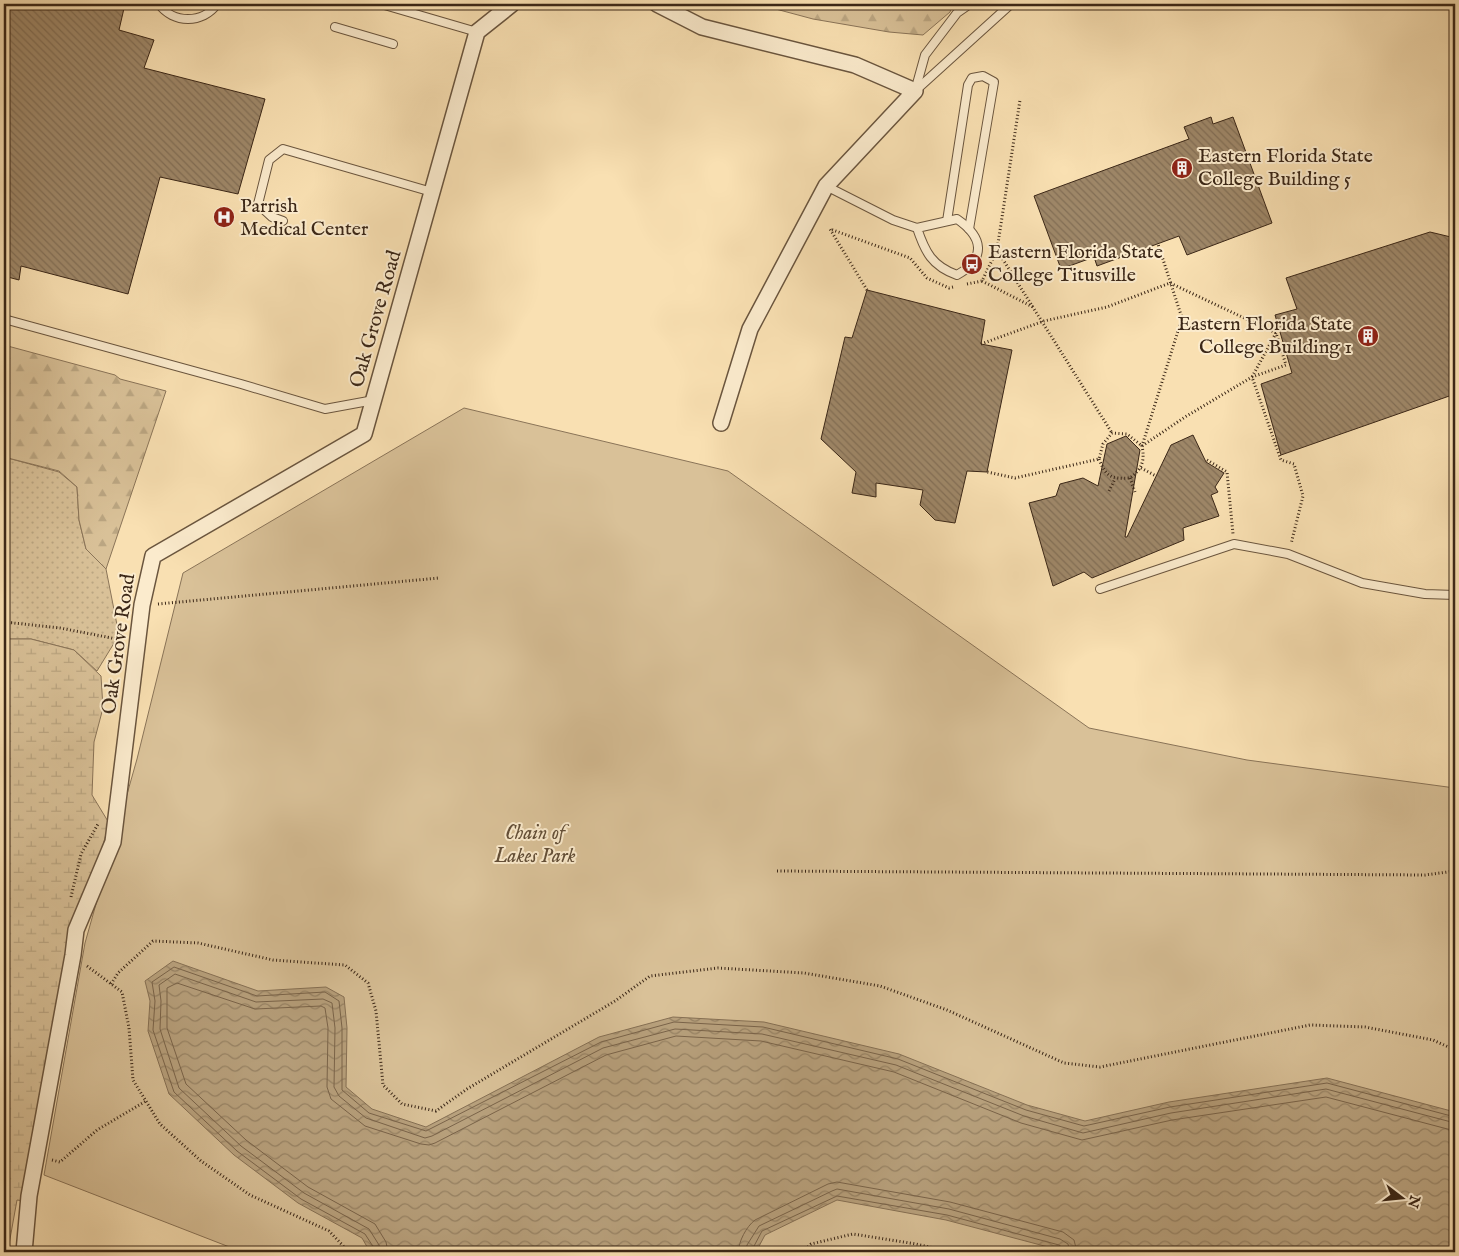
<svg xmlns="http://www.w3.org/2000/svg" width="1459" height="1256" font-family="'IM FELL English',serif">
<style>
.grass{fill:url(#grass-dots);stroke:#8a7458}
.forest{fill:url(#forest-firs);stroke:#8a7458}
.wetland{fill:url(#wetland-marsh);stroke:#8a7458}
.park{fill:#d9c198;stroke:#8a7458}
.water{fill:url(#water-waves);stroke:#867054}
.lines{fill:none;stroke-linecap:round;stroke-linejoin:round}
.shore{stroke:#7a644a;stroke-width:1}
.building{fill:url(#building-back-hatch);stroke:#3b2717}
.lane-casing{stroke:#6a553e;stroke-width:10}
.street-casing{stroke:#6a553e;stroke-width:18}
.path{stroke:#3b2717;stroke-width:3;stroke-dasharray:1 2.5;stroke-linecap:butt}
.lane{stroke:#fbebcd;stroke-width:8}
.street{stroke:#fbebcd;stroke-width:15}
.labels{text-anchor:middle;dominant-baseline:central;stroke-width:4;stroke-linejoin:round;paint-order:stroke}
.poi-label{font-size:20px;fill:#3b2717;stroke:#fbebcd;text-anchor:start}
.street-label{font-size:20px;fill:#3b2717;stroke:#fbebcd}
.park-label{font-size:20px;font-style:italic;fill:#624e37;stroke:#fbebcd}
</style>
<defs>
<pattern id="grass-dots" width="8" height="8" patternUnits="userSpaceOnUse" patternTransform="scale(1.25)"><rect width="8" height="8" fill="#d9c198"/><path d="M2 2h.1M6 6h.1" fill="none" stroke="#bba682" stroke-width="1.8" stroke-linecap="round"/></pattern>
<pattern id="forest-firs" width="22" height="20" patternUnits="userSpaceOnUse" patternTransform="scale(1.25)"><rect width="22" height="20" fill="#d9c198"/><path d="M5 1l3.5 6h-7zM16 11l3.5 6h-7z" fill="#bba682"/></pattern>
<pattern id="wetland-marsh" width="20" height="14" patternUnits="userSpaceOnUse" patternTransform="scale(1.25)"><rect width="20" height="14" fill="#d9c198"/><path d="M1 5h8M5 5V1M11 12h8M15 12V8" fill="none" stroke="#bba682"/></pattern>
<pattern id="water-waves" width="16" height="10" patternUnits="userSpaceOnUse" patternTransform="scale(1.25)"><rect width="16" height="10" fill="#b8a17d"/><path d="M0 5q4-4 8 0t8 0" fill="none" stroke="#978365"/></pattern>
<pattern id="building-back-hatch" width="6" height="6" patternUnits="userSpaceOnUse" patternTransform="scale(1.25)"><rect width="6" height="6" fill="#9e8768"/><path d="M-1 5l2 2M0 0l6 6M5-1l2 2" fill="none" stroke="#826e55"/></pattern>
</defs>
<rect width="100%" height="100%" fill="#f9e0b2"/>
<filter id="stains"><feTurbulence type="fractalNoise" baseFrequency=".004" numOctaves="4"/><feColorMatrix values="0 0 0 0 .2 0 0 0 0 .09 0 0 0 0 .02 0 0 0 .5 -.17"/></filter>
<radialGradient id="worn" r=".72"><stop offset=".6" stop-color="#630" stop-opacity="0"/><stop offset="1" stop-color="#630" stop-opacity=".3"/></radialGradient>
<polygon class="grass" points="4,457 59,472 77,487 79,520 86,549 106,569 119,635 97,671 74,650 31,639 4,639"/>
<g class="forest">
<polygon points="757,4 953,4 950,12 923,35 889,32 813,19"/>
<polygon points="4,345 115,375 120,379 166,391 106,569 86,549 79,520 77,487 59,471 4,457"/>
</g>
<polygon class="wetland" points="4,639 31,639 74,650 101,676 103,708 94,742 92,795 109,823 77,941 31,1202 17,1200 8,1250 4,1252"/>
<polygon class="park" points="464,408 728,471 1089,728 1247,760 1455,788 1455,1252 232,1252 232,1248 44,1175 85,943 137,759 183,573"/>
<polygon class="water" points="173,961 258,991 326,987 344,997 347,1028 346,1087 372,1109 426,1127 599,1037 673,1017 764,1022 899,1054 1027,1105 1085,1121 1169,1102 1327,1078 1455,1112 1455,1252 1067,1252 946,1220 837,1200 765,1235 756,1252 370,1252 362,1238 298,1203 234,1155 169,1094 148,1031 150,1001 145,981"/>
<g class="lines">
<g class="shore">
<polyline points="374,1252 374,1248 365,1234 301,1199 237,1151 174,1092 153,1030 155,1001 152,982 174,967 257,996 325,992 339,1001 342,1028 342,1090 369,1113 426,1131 601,1042 674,1022 763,1027 898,1059 1026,1110 1084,1126 1170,1107 1327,1083 1455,1117"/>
<polyline points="381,1252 379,1245 369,1229 304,1193 241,1146 179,1088 160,1029 161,1001 159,985 175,974 256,1002 323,999 332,1003 335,1028 334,1087 339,1096 366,1118 425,1138 432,1136 603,1048 675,1029 762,1034 896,1065 1024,1116 1083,1133 1171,1113 1326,1089 1455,1123"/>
<polyline points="388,1252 386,1242 375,1224 308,1187 246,1140 186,1084 167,1028 167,988 177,983 255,1009 321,1006 325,1008 328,1028 327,1087 331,1099 365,1126 421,1144 429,1145 435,1143 606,1055 676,1036 761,1041 894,1072 1021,1123 1082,1140 1172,1120 1326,1097 1455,1131"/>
<path d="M738 1252C739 1241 746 1227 755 1220L828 1184 837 1182 950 1202 1063 1232 1074 1240 1077 1252"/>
<polyline points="746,1252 747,1245 759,1226 832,1191 837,1189 949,1209 1060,1239 1068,1244 1070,1252"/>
<polyline points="752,1252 753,1248 762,1231 837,1196 947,1215 1059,1245 1063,1248 1063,1252"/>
</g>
</g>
<g class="building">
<polygon points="4,4 125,4 119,30 154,40 144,68 265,99 238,194 160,177 128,294 21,266 19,280 4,276"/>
<polygon points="1211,117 1213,124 1233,117 1272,223 1187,255 1179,236 1097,266 1094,257 1061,269 1034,196 1189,139 1184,127"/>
<polygon points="1430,232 1455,238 1452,254 1455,264 1455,309 1450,311 1455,326 1455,394 1281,455 1261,384 1292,373 1275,315 1297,309 1286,278"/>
<polygon points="867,290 985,320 981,344 1012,350 987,472 967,471 955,523 935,520 920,505 923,490 876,483 876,497 852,493 856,472 821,439 845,337 852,338"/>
<polygon points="1193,435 1206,462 1224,473 1215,487 1218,492 1211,495 1219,516 1183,528 1184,540 1092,578 1084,572 1053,586 1029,503 1056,496 1060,484 1083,478 1098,486 1107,444 1126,436 1140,450 1125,537 1127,537 1171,445"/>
</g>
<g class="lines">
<g class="lane-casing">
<g id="lane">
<path d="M159 4C173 24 203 24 217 4"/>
<polyline points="381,4 477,32"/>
<polyline points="335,27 393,44"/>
<polyline points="915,91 1011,4"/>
<polyline points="915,91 925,55 957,13 970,4"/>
<path d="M826 186 893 220 917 228 957 219C983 237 987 258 957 275 932 266 925 252 917 228"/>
<polyline points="283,221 272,217 258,204 269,160 283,149 432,192"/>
<polyline points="947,221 968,85 972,78 983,76 994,82 969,229"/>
<polyline points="4,319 241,384 325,409 374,400"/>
<polyline points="1100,589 1234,544 1288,554 1362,583 1425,594 1455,595"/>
</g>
</g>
<g class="street-casing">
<g id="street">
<polyline points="657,4 702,27 855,65 915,91 826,186 750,329 721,423"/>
<polyline points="24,1252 29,1196 73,955 76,930 113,842 142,605 153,556 364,434 477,32 512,4"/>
</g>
</g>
<g class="path">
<polyline points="997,250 1112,433"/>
<polyline points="982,281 1033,307"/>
<polyline points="967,284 982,281 997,250 1020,100"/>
<polyline points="867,290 830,229 910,258 927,278 949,288 953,287"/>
<polyline points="1276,333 1252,377 1281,460 1294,464 1303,496 1291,544"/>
<polyline points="981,344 1044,321 1107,307 1170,283 1276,333 1286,365 1252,377 1185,417 1142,446 1127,434 1112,433 1103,444 1099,459 1015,478 987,472"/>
<path d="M1099 459C1106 477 1111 479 1130 478 1142 469 1145 461 1142 446L1182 318 1158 244"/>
<polyline points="1207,460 1227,472 1233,534"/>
<polyline points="1141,468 1156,476"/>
<polyline points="1130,478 1135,492"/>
<polyline points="1109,491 1115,479"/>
<polyline points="158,604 439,578"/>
<polyline points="4,622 60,628 122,640"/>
<polyline points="777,871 1425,875 1455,871"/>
<polyline points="71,897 81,854 98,824"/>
<polyline points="87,966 122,992 129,1028 133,1080 160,1124 201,1161 250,1195 329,1231 349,1252"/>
<polyline points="111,984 118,973 153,941 198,943 273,960 345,965 368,983 376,1011 383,1085 402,1104 436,1111 467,1089 615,1001 650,976 718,968 804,973 880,986 947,1010 1064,1063 1100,1067 1310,1025 1365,1027 1433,1040 1455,1050"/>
<polyline points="52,1160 60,1162 97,1130 146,1101"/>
<polyline points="803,1252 811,1244 853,1234 916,1244 951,1252"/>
</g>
<use href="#lane" class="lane"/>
<use href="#street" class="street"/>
</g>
<defs>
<g id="building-disc" transform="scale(1.125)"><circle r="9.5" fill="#8f2418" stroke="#fbebcd"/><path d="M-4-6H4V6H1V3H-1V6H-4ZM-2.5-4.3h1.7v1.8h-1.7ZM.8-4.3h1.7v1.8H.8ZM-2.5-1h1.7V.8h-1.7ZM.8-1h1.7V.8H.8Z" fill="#fff"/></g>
<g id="hospital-disc" transform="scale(1.125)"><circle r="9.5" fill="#8f2418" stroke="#fbebcd"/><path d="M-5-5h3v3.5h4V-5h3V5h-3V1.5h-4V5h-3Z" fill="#fff"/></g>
<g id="bus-disc" transform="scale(1.125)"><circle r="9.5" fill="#8f2418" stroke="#fbebcd"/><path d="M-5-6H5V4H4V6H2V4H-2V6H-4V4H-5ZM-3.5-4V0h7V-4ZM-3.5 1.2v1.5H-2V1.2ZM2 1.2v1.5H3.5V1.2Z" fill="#fff"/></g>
</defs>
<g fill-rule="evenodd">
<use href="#building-disc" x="1182" y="168"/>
<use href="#hospital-disc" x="224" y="217"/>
<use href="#bus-disc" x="972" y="264"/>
<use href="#building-disc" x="1368" y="336"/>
</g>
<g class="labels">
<g class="poi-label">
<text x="1198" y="156">Eastern Florida State<tspan x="1198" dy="23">College Building 5</tspan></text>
<text x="240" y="206">Parrish<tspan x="240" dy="23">Medical Center</tspan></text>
<text x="988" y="252">Eastern Florida State<tspan x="988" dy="23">College Titusville</tspan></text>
<text x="1352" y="324" text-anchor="end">Eastern Florida State<tspan x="1352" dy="23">College Building 1</tspan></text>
</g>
<g class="street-label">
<text transform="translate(376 319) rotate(-74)">Oak Grove Road</text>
<text transform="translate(119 644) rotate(-82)">Oak Grove Road</text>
</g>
<g class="park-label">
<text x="535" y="833">Chain of<tspan x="535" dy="23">Lakes Park</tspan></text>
</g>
</g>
<rect width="1459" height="1256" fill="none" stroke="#f9e0b2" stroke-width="20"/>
<rect x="5" y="5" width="1449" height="1246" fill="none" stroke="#3b2717" stroke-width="2.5"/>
<rect x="10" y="10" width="1439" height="1236" fill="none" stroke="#3b2717"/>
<g transform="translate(1402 1198) rotate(106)" stroke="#fbebcd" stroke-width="4" paint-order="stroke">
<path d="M0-4L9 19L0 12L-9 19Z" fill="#3b2717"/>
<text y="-8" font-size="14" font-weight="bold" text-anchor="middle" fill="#3b2717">N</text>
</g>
<rect width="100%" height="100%" filter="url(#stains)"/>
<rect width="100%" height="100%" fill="url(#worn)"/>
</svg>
